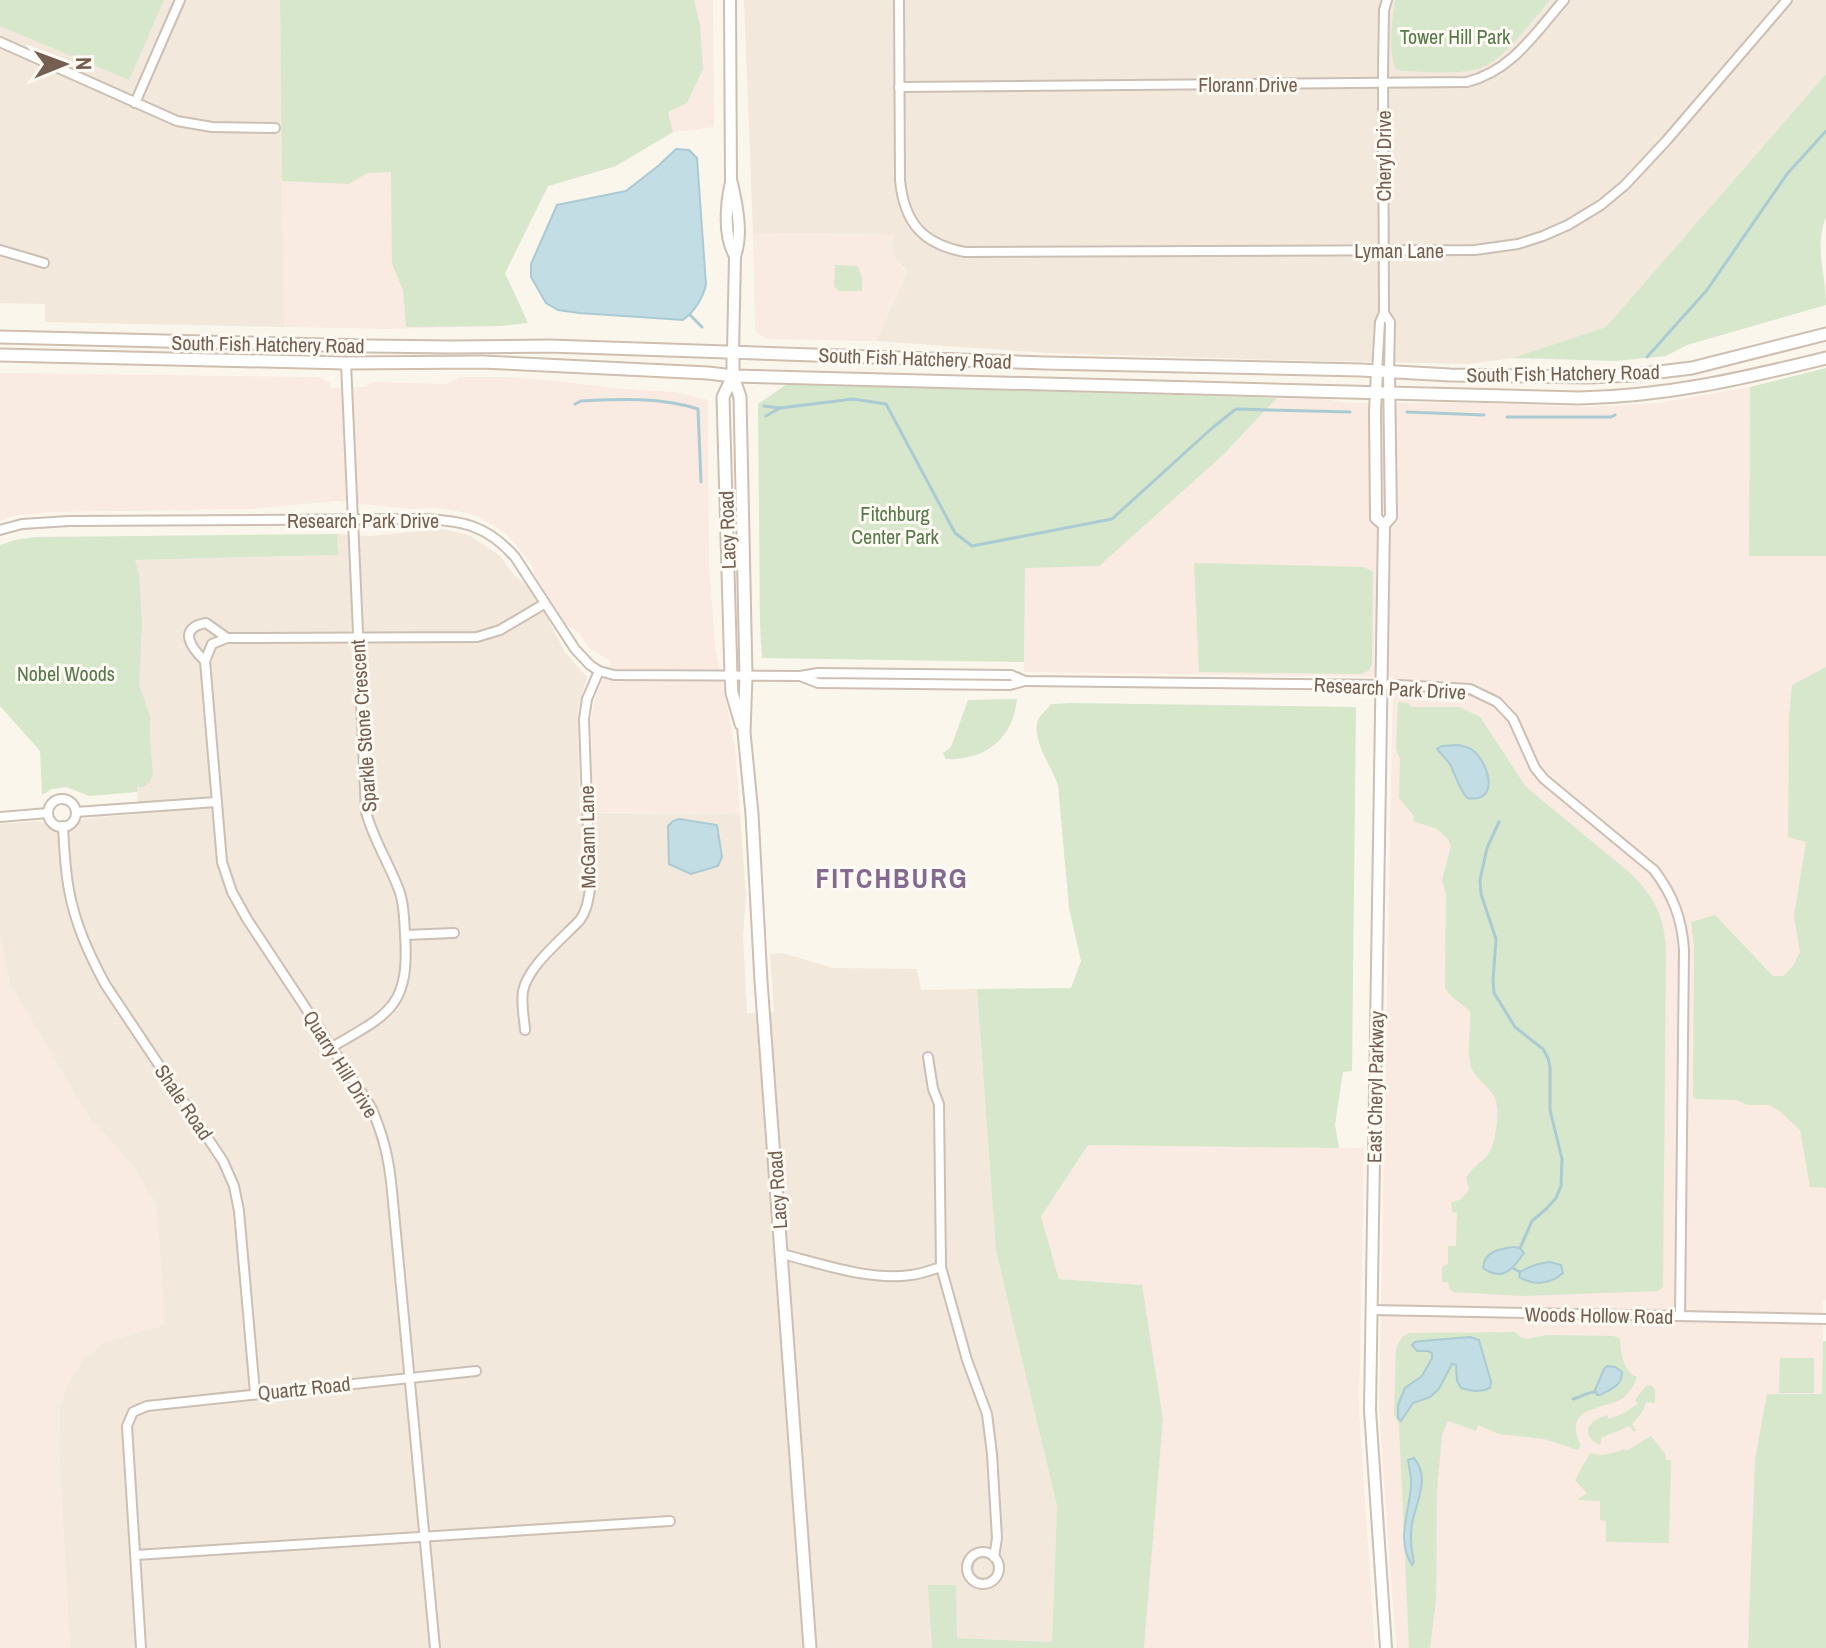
<svg xmlns="http://www.w3.org/2000/svg" width="1826" height="1648" font-family="'Archivo Narrow',sans-serif">
<style>
.residential{fill:#f2e8db}
.commercial{fill:#f9eae2}
.green{fill:#d6e7cc;fill-rule:evenodd}
.water{fill:#c2dde3;stroke:#aacbd3;stroke-width:2}
.lines{fill:none;stroke-linecap:round;stroke-linejoin:round}
.stream{stroke:#aacbd3;stroke-width:3}
.minor-casing{stroke:#ccbfb3;stroke-width:12}
.tertiary-casing{stroke:#ccbfb3;stroke-width:14}
.secondary-casing{stroke:#cebfb1;stroke-width:15}
.minor{stroke:#fff;stroke-width:8}
.tertiary{stroke:#fff;stroke-width:10}
.secondary{stroke:#fff;stroke-width:11}
.labels{text-anchor:middle;dominant-baseline:central;stroke-width:6;stroke-linejoin:round;paint-order:stroke}
.park-label{font-size:20px;fill:#56784b;stroke:#fdfaf3}
.street-label{font-size:20px;fill:#745f51;stroke:#fdfaf3}
.district-label{font-size:28px;font-weight:bold;letter-spacing:2px;fill:#846a8f;stroke:#fdfaf3}
</style>
<rect width="100%" height="100%" fill="#fbf6ec"/>
<g class="residential">
<polygon points="0,0 280,0 284,327 45,322 45,304 0,303"/>
<polygon points="744,0 1826,0 1826,74 1606,327 1512,358 1469,364 1281,360 1048,353 876,341 908,272 895,259 892,246 894,234 753,233"/>
<polygon points="442,529 469,535 499,555 515,576 524,582 548,619 565,652 587,677 579,707 578,721 580,813 740,814 746,895 743,936 747,1013 774,1012 770,954 783,953 833,968 917,969 921,990 977,989 996,1251 1057,1506 1052,1642 957,1638 956,1586 929,1585 932,1648 70,1648 59,1449 60,1406 68,1384 82,1361 105,1342 165,1325 133,1166 90,1118 10,984 0,936 0,824 38,821 48,824 54,830 72,829 79,821 89,818 138,814 129,560 337,555 337,534 369,536"/>
</g>
<g class="commercial">
<polygon points="280,0 713,0 714,127 673,132 616,166 548,186 505,273 501,326 387,329 284,327"/>
<polygon points="753,233 895,234 892,246 895,259 903,269 908,272 876,341 767,339 759,335 755,330"/>
<polygon points="0,373 317,377 329,382 331,388 365,387 372,382 446,384 461,377 503,377 557,381 622,389 675,392 708,400 709,564 715,646 735,747 740,814 593,812 591,719 595,698 611,661 590,649 578,632 567,625 545,591 534,573 532,565 508,535 478,516 462,512 436,508 411,509 336,501 249,509 51,512 13,516 0,521"/>
<polygon points="1750,387 1749,555 1826,556 1826,1300 1823,1301 1823,1341 1824,1648 1396,1648 1379,1410 1393,677 1024,672 1025,568 1223,455 1277,398 1306,397 1351,403 1480,403 1585,407 1658,403"/>
<polygon points="0,936 10,984 90,1118 133,1166 157,1204 165,1325 105,1342 82,1361 68,1384 60,1406 59,1449 70,1648 0,1648"/>
<polygon points="1088,1145 1364,1148 1359,1411 1375,1648 1144,1648 1163,1419 1141,1285 1059,1279 1041,1218"/>
</g>
<g class="green">
<polygon points="0,0 164,0 129,80 0,26"/>
<polygon points="280,0 694,0 700,25 703,69 687,103 668,112 673,132 616,166 548,186 505,273 528,323 501,326 406,327 403,290 392,264 391,172 367,173 349,184 282,181"/>
<path d="M1395 0H1550C1533 19 1505 58 1483 67 1460 76 1425 71 1401 71L1396 69C1388 53 1392 19 1395 0Z"/>
<path d="M1826 74V217C1814 247 1826 274 1826 305L1687 345 1666 356 1615 361 1512 358 1606 327Z"/>
<polygon points="835,265 858,266 862,278 862,291 839,291 834,286"/>
<polygon points="1826,368 1826,556 1749,556 1750,387"/>
<polygon points="787,384 1277,398 1223,455 1099,566 1025,568 1024,662 762,658 760,624 758,404"/>
<polygon points="337,534 338,555 135,560 139,575 142,623 139,685 150,716 150,740 153,774 149,783 141,788 137,786 137,792 89,796 66,787 52,789 42,795 40,751 0,706 0,545 15,540 36,537"/>
<polygon points="1194,563 1364,567 1373,572 1372,665 1369,670 1363,674 1199,672"/>
<polygon points="1826,667 1826,1188 1810,1187 1800,1130 1780,1111 1769,1105 1748,1105 1736,1100 1696,1099 1693,1097 1694,944 1691,922 1715,915 1773,976 1784,976 1793,966 1800,952 1794,916 1806,842 1788,837 1789,716 1792,685"/>
<path d="M1017 699C1013 739 985 761 946 759L943 753 951 747 968 700Z"/>
<path d="M1398 702 1408 703 1411 707H1459L1480 717 1526 787 1629 872C1654 896 1664 915 1666 949L1663 1287 1658 1291 1521 1296 1453 1292 1449 1288 1448 1282H1442V1267L1448 1264V1246H1456L1457 1213 1452 1212 1451 1203 1461 1199 1469 1190 1466 1178C1473 1167 1479 1164 1487 1156 1496 1146 1501 1107 1494 1096 1488 1086 1475 1078 1471 1067 1466 1049 1472 1029 1470 1011 1461 1003 1451 998 1445 988L1446 893 1442 880 1451 846 1447 838 1437 829 1413 821 1414 816 1399 798 1400 759 1396 749ZM1446 758 1488 774V788L1484 796 1456 783 1452 769Z"/>
<path d="M1070 703 1356 707 1352 1071 1343 1072 1335 1125 1339 1148 1088 1145 1041 1217 1059 1279 1142 1285 1163 1419 1144 1648H932L928 1585H956L957 1638 1052 1642 1057 1506 996 1251 977 989 1071 988 1081 961 1069 908 1058 785C1052 768 1031 739 1038 720 1040 715 1048 709 1051 704Z"/>
<path d="M1515 1332 1520 1337 1527 1339 1546 1335 1614 1336 1620 1339C1621 1354 1623 1371 1637 1377 1634 1385 1630 1392 1623 1398 1603 1411 1561 1405 1581 1446L1578 1450 1544 1439 1499 1434 1478 1425 1476 1431 1448 1421 1442 1435 1437 1490 1436 1600 1430 1648H1409L1399 1424 1394 1415 1396 1347 1403 1336 1410 1333ZM1470 1337 1479 1340 1485 1362 1484 1391H1473L1461 1388 1457 1381 1456 1364H1452L1430 1397 1413 1403 1401 1421 1405 1388 1422 1375 1433 1358 1432 1353 1428 1351 1417 1350 1412 1346 1415 1342ZM1413 1458 1422 1478V1492L1412 1523 1411 1539 1414 1562 1412 1564 1408 1558 1405 1541 1406 1513 1412 1481 1408 1460Z"/>
<polygon points="1823,1341 1826,1341 1826,1648 1748,1648 1755,1459 1767,1394 1822,1394"/>
<polygon points="1780,1358 1814,1358 1814,1393 1779,1393"/>
<path d="M1650 1385 1653 1387 1655 1391V1403L1646 1402 1643 1411 1632 1424 1636 1430 1634 1432 1629 1426 1621 1430 1602 1437 1600 1445C1579 1435 1589 1419 1607 1415L1609 1419 1622 1414 1638 1404 1635 1400 1646 1386Z"/>
<path d="M1651 1436 1665 1454 1666 1460H1671L1669 1543 1606 1542V1521L1600 1520V1501L1577 1500 1587 1493 1575 1480 1590 1453C1602 1457 1613 1453 1625 1449L1626 1451Z"/>
</g>
<g class="water">
<path d="M676 149 689 150 697 158 706 285C702 300 695 311 683 320L579 313 558 310 546 303 531 277V264L557 205 626 191 658 166Z"/>
<path d="M1459 745C1463 746 1468 747 1471 749 1489 761 1501 804 1467 798 1459 788 1456 778 1451 766 1447 759 1442 755 1437 749L1442 746Z"/>
<polygon points="679,819 717,825 722,857 718,866 691,874 669,864 668,826 673,821"/>
<path d="M1514 1247 1520 1248 1524 1253C1513 1269 1503 1282 1483 1268 1484 1251 1500 1249 1514 1247Z"/>
<path d="M1550 1262 1561 1265 1563 1273C1551 1284 1533 1286 1519 1277L1520 1272C1530 1266 1539 1263 1550 1262Z"/>
<path d="M1470 1337 1479 1340 1491 1382 1490 1388C1480 1393 1472 1391 1461 1388L1457 1381 1456 1365 1452 1364 1439 1389 1430 1397 1413 1403 1401 1421 1398 1418V1405L1405 1388 1422 1376 1432 1358V1353L1428 1351H1417L1412 1345 1415 1342 1421 1341Z"/>
<path d="M1607 1366 1615 1367 1622 1372C1622 1386 1611 1389 1600 1395H1597L1595 1390 1604 1369Z"/>
<path d="M1414 1458C1431 1478 1416 1502 1412 1524 1410 1537 1411 1550 1414 1562L1412 1565C1396 1540 1409 1513 1411 1486 1412 1477 1409 1469 1408 1460Z"/>
</g>
<g class="lines">
<g class="stream">
<polyline points="690,315 702,327"/>
<polyline points="1647,357 1707,290 1787,174 1826,131"/>
<path d="M575 404 581 401C620 399 661 397 698 409L701 482"/>
<polyline points="764,406 780,408 853,399 886,404 955,533 972,546 1112,519 1211,429 1236,409 1350,412"/>
<polyline points="1407,412 1484,415"/>
<polyline points="766,416 780,408"/>
<polyline points="1507,417 1611,417 1615,415"/>
<polyline points="1499,822 1487,848 1480,880 1481,894 1496,939 1493,981 1494,993 1515,1027 1543,1049 1548,1058 1550,1067 1550,1110 1562,1159 1561,1186 1556,1198 1546,1209 1532,1221 1520,1248"/>
<polyline points="1513,1268 1520,1272"/>
<path d="M1573 1399C1582 1397 1587 1392 1595 1392"/>
</g>
<g class="minor-casing">
<g id="minor">
<path d="M899 0 900 180C904 222 922 244 965 252L1475 250 1518 244 1543 236 1568 225 1601 205 1625 185 1667 140 1787 0"/>
<polyline points="0,42 177,121 212,127 275,128"/>
<path d="M899 87 1467 82C1512 71 1535 33 1564 0"/>
<polyline points="135,103 180,0"/>
<polyline points="0,250 44,263"/>
<polyline points="1384,313 1390,322 1389,372"/>
<polyline points="1377,372 1380,322 1384,313 1383,72 1384,10 1387,0"/>
<path d="M0 530 22 524 69 521 420 519C461 520 487 525 515 557L575 649 590 665 599 671 614 675 800 676 818 673 1011 675 1025 681 1398 685 1470 689 1497 702 1513 719 1535 768 1544 779 1654 870C1673 895 1682 919 1684 950L1680 1316"/>
<path d="M205 661C191 648 177 628 206 623L227 638"/>
<polyline points="800,676 818,683 1010,685 1025,681"/>
<circle cx="62" cy="813" r="14"/>
<polyline points="76,812 216,802"/>
<polyline points="0,817 48,813"/>
<path d="M63 826C64 847 65 869 69 890 75 924 89 954 105 984L223 1161 234 1186 239 1211 255 1393"/>
<polyline points="405,935 454,933"/>
<path d="M525 1030C524 1017 521 1003 523 991 528 966 562 939 580 920 587 910 588 901 590 889L584 719 587 699 599 671"/>
<path d="M332 1047C389 1014 410 1007 405 934 404 918 404 900 397 885 387 860 373 838 366 812L346 363"/>
<polyline points="928,1057 933,1089 939,1104 941,1267 967,1360 987,1414 992,1454 997,1538 994,1557"/>
<path d="M782 1254C823 1264 868 1281 911 1275 921 1274 931 1270 941 1267"/>
<polyline points="1372,1310 1826,1319"/>
<circle cx="983" cy="1568" r="16"/>
<polyline points="136,1555 670,1521"/>
<polyline points="141,1648 127,1426 133,1412 147,1406 476,1371"/>
<path d="M435 1648 392 1191C389 1159 384 1137 371 1107L247 919 232 892 222 862 205 661 212 644 227 638 477 637 500 630 544 604"/>
</g>
</g>
<g class="tertiary-casing">
<g id="tertiary">
<path d="M730 0 731 182C726 204 723 236 735 256"/>
<path d="M732 183C737 205 743 235 735 256L733 352"/>
<polyline points="1377,372 1375,411 1376,518 1384,525"/>
<polyline points="1386,1648 1370,1410 1384,525 1391,517 1389,372"/>
</g>
</g>
<g class="secondary-casing">
<g id="secondary">
<polyline points="0,337 368,346 451,347 549,346 1045,363 1361,370 1450,375 1589,377 1634,375 1692,368 1826,334"/>
<polyline points="733,352 733,376 740,397 746,676 744,732 752,814 761,981 810,1648"/>
<path d="M0 355 346 363 482 362 708 373 733 376 1579 398C1667 396 1741 379 1826 358"/>
<polyline points="733,376 723,397 731,676 732,693 741,724"/>
</g>
</g>
<use href="#minor" class="minor"/>
<use href="#tertiary" class="tertiary"/>
<use href="#secondary" class="secondary"/>
</g>
<g class="labels">
<g class="park-label">
<text x="1455" y="36">Tower Hill Park</text>
<text x="895" y="513">Fitchburg<tspan x="895" dy="23">Center Park</tspan></text>
<text x="66" y="673">Nobel Woods</text>
</g>
<g class="street-label">
<text x="1248" y="84">Florann Drive</text>
<text transform="translate(1383 156) rotate(-90)">Cheryl Drive</text>
<text x="1399" y="250">Lyman Lane</text>
<text transform="translate(268 344) rotate(1)">South Fish Hatchery Road</text>
<text transform="translate(915 358) rotate(2)">South Fish Hatchery Road</text>
<text transform="translate(1563 373) rotate(-1)">South Fish Hatchery Road</text>
<text x="363" y="520">Research Park Drive</text>
<text transform="translate(727 530) rotate(-92)">Lacy Road</text>
<text transform="translate(1390 688) rotate(3)">Research Park Drive</text>
<text transform="translate(363 726) rotate(-94)">Sparkle Stone Crescent</text>
<text transform="translate(587 837) rotate(-91)">McGann Lane</text>
<text transform="translate(341 1064) rotate(58)">Quarry Hill Drive</text>
<text transform="translate(1375 1087) rotate(-89)">East Cheryl Parkway</text>
<text transform="translate(184 1102) rotate(56)">Shale Road</text>
<text transform="translate(777 1190) rotate(-94)">Lacy Road</text>
<text transform="translate(1599 1315) rotate(1)">Woods Hollow Road</text>
<text transform="translate(304 1388) rotate(-6)">Quartz Road</text>
</g>
<g class="district-label">
<text x="892" y="878">FITCHBURG</text>
</g>
</g>
<g transform="translate(64 64) rotate(89)" stroke="#fdfaf3" stroke-width="6" paint-order="stroke">
<path d="M0-6L14 30L0 20L-14 30Z" fill="#745f51"/>
<text y="-12" font-size="22" font-weight="bold" text-anchor="middle" fill="#745f51">N</text>
</g>
</svg>
